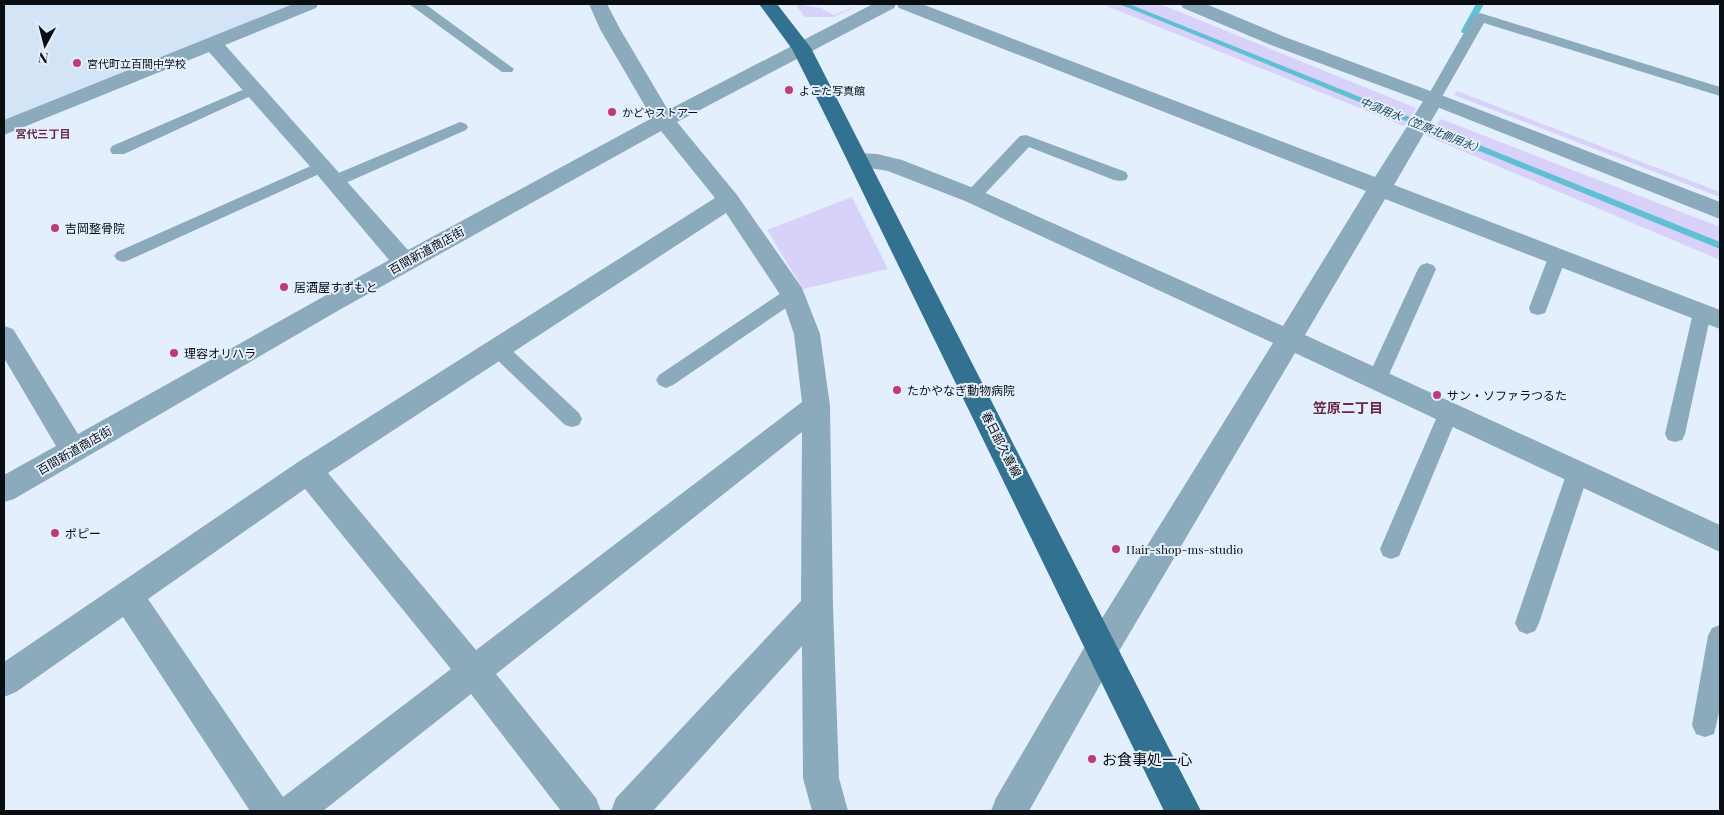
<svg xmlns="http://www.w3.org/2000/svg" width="1724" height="815" font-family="'Playfair Display','Noto Sans JP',serif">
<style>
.built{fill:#d3e4f6}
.green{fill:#d8d1fa}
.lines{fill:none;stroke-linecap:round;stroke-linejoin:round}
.stream{fill:#60c0d3;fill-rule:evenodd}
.service{fill:#8baabc;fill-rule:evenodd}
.minor{fill:#8baabc;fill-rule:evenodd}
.tertiary{fill:#8baabc;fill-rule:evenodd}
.primary{fill:#337190;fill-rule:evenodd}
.poi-dot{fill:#bf3a7d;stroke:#e3effc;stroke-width:2}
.labels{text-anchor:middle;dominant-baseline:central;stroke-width:4;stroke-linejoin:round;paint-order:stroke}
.far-poi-label{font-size:11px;fill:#0a0d12;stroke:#e3effc;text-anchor:start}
.far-water-label{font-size:11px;font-style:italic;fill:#17434c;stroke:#e3effc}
.far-neighbourhood-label{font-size:11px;font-weight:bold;fill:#682746;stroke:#e3effc}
.poi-label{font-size:12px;fill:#0a0d12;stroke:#e3effc;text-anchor:start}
.street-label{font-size:12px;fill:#0a0d12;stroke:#e3effc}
.neighbourhood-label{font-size:14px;font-weight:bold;fill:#682746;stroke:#e3effc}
.near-poi-label{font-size:15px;fill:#0a0d12;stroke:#e3effc;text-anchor:start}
</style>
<rect width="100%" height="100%" fill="#e3effc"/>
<polygon class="built" points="4,4 296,4 4,122"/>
<g class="green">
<polygon points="795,4 821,8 834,15 861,4 834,17 805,17"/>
<polygon points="1102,4 1160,4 1416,108 1404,126"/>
<polygon points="1457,91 1720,192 1720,197 1454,95"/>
<polygon points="1441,119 1720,227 1720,260 1427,136"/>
<polygon points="852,197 888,269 803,289 767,230"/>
</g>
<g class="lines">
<g class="stream">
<polygon points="1119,4 1129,4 1720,242 1720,249"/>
<polygon points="1476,4 1484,4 1468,33 1462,33 1461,31"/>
</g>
<g class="service">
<polygon points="409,4 425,4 514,69 512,72 502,72"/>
<polygon points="1480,13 1720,87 1720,96 1484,23 1439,102 1429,102 1426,99 1473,17"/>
<polygon points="254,85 259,86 261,89 259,92 124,154 112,154 110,150 112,146"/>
<polygon points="460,122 466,124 468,127 466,130 341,185 335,186 329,185 327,181 329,177"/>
<polygon points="1026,135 1126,172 1128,176 1126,180 1120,181 1114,180 1029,147 979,200 973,202 967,200 965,196 967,192 1020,136"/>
<polygon points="322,161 328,162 330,166 328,170 129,260 123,262 117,260 114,256 117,252"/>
<polygon points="1557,252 1563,254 1566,258 1547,308 1545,313 1538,315 1531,313 1529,308 1548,258 1551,254"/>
<polygon points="1427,263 1433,265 1436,269 1387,379 1384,384 1377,387 1370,384 1367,379 1418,269 1421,265"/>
<polygon points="793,287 799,289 802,294 799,299 673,385 666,388 659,385 656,380 659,375 787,289"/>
<polygon points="1702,306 1709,308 1711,313 1685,434 1682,440 1675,442 1668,440 1665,434 1693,313 1695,308"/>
<polygon points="497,341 504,343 579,413 582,419 579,425 572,427 565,425 490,353 487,348 490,343"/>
<polygon points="1449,404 1456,406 1459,412 1402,549 1399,556 1391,559 1383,556 1380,549 1439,412 1442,406"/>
<polygon points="1578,463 1585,466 1589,472 1539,623 1535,631 1527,634 1519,631 1515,623 1567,472 1571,466"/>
<polygon points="1720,625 1720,708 1714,734 1705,737 1696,734 1692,725 1708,636 1712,628"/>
</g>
<g class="minor">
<path d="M293 4H318L316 8 225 45 408 250 652 118 600 29 589 4H607L620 29 668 110 873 4H896L894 8 677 122 737 195 802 288 820 334 830 406 833 606 839 778 848 811H812L803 778 802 646 653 811H611L616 798 801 601 802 432 496 674 596 798 601 811H561L471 694 323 811H250L123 617 16 692 4 697V662L298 462 715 198 661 131 341 309 14 499 4 502V475L56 446 4 358V326L13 329 78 434 389 260 314 171 209 52 4 135V120ZM726 213 781 296 794 334 802 402 476 650 328 473ZM305 489 451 669 283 797 148 599Z"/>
<polygon points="897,4 922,4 1375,177 1427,95 1434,93 1441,95 1444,99 1394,185 1720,310 1720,329 1385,199 1305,335 1720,525 1720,552 1295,353 1115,658 1029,811 991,811 996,798 1091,636 1273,343 965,201 888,171 851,165 848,160 851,155 859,153 877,154 902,160 981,191 1283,326 1366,191 899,8"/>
</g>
<polygon class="tertiary" points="1181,4 1206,4 1285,37 1441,95 1720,202 1720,219 1427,103 1271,45 1183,8"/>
<polygon class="primary" points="759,4 777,4 811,48 1201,811 1164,811 829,123 792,49"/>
</g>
<g class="poi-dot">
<circle cx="77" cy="63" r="5"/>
<circle cx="789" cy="90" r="5"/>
<circle cx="612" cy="112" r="5"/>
<circle cx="55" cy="228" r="5"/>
<circle cx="284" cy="287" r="5"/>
<circle cx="174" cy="353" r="5"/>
<circle cx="897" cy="390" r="5"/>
<circle cx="1437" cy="395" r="5"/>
<circle cx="55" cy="533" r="5"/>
<circle cx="1116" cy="549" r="5"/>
<circle cx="1092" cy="759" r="5"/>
</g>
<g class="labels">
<g class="far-poi-label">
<text x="87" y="63">宮代町立百間中学校</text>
<text x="799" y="90">よこた写真館</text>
<text x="622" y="112">かどやストアー</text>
</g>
<g class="far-water-label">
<text transform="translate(1422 125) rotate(22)">中須用水（笠原北側用水）</text>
</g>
<g class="far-neighbourhood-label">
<text x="43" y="133">宮代三丁目</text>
</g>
<g class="poi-label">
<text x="65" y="228">吉岡整骨院</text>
<text x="294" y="287">居酒屋すずもと</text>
<text x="184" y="353">理容オリハラ</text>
<text x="907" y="390">たかやなぎ動物病院</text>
<text x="1447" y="395">サン・ソファラつるた</text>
<text x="65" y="533">ポピー</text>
<text x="1126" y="549">Hair-shop-ms-studio</text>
</g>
<g class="street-label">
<text transform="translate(426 250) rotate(-29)">百間新道商店街</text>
<text transform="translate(1002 444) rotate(63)">春日部久喜線</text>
<text transform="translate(74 450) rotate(-30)">百間新道商店街</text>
</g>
<g class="neighbourhood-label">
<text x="1348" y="407">笠原二丁目</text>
</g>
<g class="near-poi-label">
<text x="1102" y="759">お食事処一心</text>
</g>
</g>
<rect width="1724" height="815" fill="none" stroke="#0a0d12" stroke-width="10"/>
<g transform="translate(45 45) rotate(187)" stroke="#e3effc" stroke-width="4" paint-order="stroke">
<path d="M0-4L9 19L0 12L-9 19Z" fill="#0a0d12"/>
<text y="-8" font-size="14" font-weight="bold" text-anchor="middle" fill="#0a0d12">N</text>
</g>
</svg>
